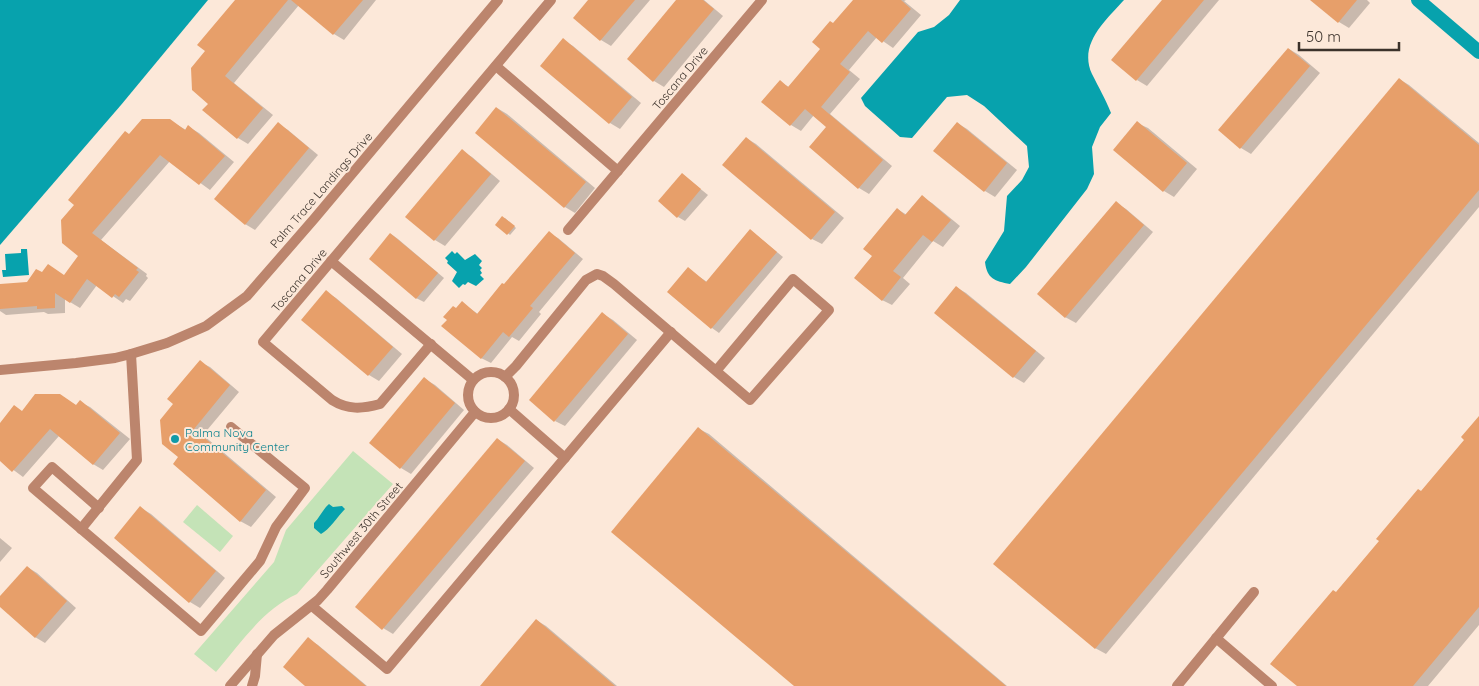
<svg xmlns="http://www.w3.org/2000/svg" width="1479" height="686" font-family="Quicksand,sans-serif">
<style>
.green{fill:#c4e3b7}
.water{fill:#07a2ad}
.shadow{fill:#0003}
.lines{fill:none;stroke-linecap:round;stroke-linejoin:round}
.canal{stroke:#07a2ad;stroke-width:14}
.building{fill:#e79f6a}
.minor{stroke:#bc856d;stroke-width:10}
.culture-dot{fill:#0f9aa8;stroke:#fce8d9;stroke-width:2}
.labels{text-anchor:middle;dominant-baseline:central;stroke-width:4;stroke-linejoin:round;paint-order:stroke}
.street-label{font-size:12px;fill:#3b322b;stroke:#fce8d9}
.culture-label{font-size:12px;fill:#0d838f;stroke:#fce8d9;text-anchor:start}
</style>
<rect width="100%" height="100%" fill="#fce8d9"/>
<g class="green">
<path d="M353 451 393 484 297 594C262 610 240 644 216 672L194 654 274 562 286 530Z"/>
<polygon points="197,505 233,536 220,552 183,522"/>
</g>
<g class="water">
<polygon points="0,0 208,0 121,105 0,245"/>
<path d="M960 0H1124C1106 20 1078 44 1092 74 1099 88 1105 98 1111 113L1100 127 1092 147 1094 174 1087 189 1026 267 1010 284C995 281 987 279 985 262L1004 231 1007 196 1022 180 1029 167 1027 146 984 106 967 95 947 97 912 138 900 137 865 106 861 98 918 32 934 27 949 15Z"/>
<polygon points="21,249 27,249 29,275 3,277 2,270 6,270 5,254 21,253"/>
<polygon points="452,251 455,254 457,252 465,260 475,254 482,261 479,265 482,268 480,270 482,273 480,275 484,279 476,286 468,282 465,285 463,284 459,288 452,281 457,272 447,263 448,261 445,258"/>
<path d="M329 504 333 507 342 506 345 509C338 516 329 530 321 534L314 528V523C320 517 323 509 329 504Z"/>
</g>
<g class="shadow">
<polygon points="237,0 376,0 344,40 334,34 299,5 234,83 273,115 248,144 238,138 204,110 210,104 207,51"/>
<polygon points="589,0 650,0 611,46 601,40 575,18"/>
<polygon points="677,0 704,0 723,16 664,87 654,81 628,59"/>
<polygon points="854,0 906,0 904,1 921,15 893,48 877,37 849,70 860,79 830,114 892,166 869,194 859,188 828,126 814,115 801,131 791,125 780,82 789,87 821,49 834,24"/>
<polygon points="1164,0 1219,0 1147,86 1137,80"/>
<polygon points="1312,0 1367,0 1370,3 1349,28 1339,22"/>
<polygon points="563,40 573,46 641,103 620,129 610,123"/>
<polygon points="1289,49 1299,55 1320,73 1251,154 1241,148 1220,130"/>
<polygon points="1399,79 1409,85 1479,143 1479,207 1106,654 1095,648"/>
<polygon points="497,108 507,114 595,188 575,213 565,207"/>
<polygon points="169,120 186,130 189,127 199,133 234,162 210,190 170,161 101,240 147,274 146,276 148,278 130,301 126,299 123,303 97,285 80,308 65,299 65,313 48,314 44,312 6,315 0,311 0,285 28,283 42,274 65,276 80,256 130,135"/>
<polygon points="957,123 967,129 1017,170 995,197 985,191 935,151"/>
<polygon points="1137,123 1148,128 1197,169 1174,197 1164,191"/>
<polygon points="278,124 288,130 318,155 255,230 245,224"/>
<polygon points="746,138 756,144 844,218 822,244 812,239"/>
<polygon points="462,151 472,157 500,181 445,246 435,240 407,217"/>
<polygon points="682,174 708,195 685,221 678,217"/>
<polygon points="922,197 932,203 960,226 943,247 933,241 903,278 910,284 892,305 882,300 873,256 897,209 907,215"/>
<polygon points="1116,203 1126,209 1153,232 1076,323 1065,317"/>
<polygon points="505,218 516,228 510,235 497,224"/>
<polygon points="750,230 783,257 719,333 712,328 688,269 707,282"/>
<polygon points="549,233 558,238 583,259 539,312 541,314 519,341 512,337 491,363 481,358 457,309 462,303 478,314 505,286"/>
<polygon points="391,234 398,239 444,278 424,302 416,298"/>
<polygon points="956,287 966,293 1045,358 1024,383 1014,377 935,313"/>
<polygon points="326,292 336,298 402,354 379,381 369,375 303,320"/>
<polygon points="603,314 613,320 637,340 565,426 555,421"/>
<polygon points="200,362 210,367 239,392 203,435 276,497 251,527 240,521 179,457 175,404"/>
<polygon points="425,379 435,385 464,410 411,474 401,468"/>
<polygon points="60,395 77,406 80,402 90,407 130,439 103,470 93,464 59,436 23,477 0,460 0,425 23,412"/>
<polygon points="1479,418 1479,625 1428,686 1299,686 1337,593 1466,439"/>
<polygon points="699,429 709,434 1007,686 796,686"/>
<polygon points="497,439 507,445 534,468 393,634 383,628"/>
<polygon points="141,508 151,514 225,578 200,608 190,602 115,538"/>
<polygon points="0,538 12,548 0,562"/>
<polygon points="27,567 37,573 76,608 45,643 35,637 0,605 0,598"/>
<polygon points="536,620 546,626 617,686 481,686"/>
<polygon points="308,639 318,645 367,686 307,686"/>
</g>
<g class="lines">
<polyline class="canal" points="1418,0 1479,52"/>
</g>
<g class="building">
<polygon points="235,0 288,0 225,76 263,108 237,139 202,110 208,104 192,90 191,68 205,51 197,45"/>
<polygon points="291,0 363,0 333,35"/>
<polygon points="588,0 635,0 600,41 573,18"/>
<polygon points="676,0 703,0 714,9 653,82 627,59"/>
<polygon points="853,0 901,0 911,9 882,43 868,31 840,64 850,72 821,107 883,160 858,189 809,147 826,127 805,109 790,126 761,102 780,80 788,87 820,49 812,42 830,21 833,23"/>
<polygon points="1162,0 1204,0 1136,81 1111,60"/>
<polygon points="1310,0 1357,0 1338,23"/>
<polygon points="563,38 632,97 609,124 540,66"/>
<polygon points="1288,48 1310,66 1240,149 1218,130"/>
<polygon points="1399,78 1479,145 1479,190 1095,649 993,564"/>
<polygon points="496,107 586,182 564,208 475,133"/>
<polygon points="142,119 170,119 185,130 188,125 225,156 199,185 160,155 92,233 138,268 136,270 139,272 119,297 115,294 112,298 87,279 70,303 55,293 55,308 37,309 37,306 0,309 0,284 27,282 36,269 42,272 48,264 64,275 78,256 62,243 61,220 74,205 68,200 125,131 129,134"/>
<polygon points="1137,121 1187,163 1163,192 1113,150"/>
<polygon points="278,122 309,148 245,225 214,199"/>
<polygon points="957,122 1007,163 984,192 933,151"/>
<polygon points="746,137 835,212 811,240 722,165"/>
<polygon points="462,149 491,174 434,241 405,217"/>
<polygon points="682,173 701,189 677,218 658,201"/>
<polygon points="922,195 951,220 932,242 923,235 893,271 901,277 882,301 854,278 872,256 863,249 897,208 905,215"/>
<polygon points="1116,201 1144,225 1065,318 1037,294"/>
<polygon points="502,216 515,226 507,235 495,225"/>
<polygon points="750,229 777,252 711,329 667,292 688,267 706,282"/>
<polygon points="549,231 575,253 530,306 533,308 509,337 503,332 481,359 441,326 447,320 443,317 453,306 456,308 462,301 477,314 502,283 504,284"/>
<polygon points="390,233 438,273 416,299 369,259"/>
<polygon points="956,286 1036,351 1013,378 934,313"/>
<polygon points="326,290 393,347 368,376 301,320"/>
<polygon points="602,312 628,334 554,422 529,400"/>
<polygon points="200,360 230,385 194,429 266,490 240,522 173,464 178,457 162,444 160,420 173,404 167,399"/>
<polygon points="424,377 455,403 400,469 369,443"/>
<polygon points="35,394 60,394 76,405 80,400 120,433 93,465 50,429 12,472 0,461 0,423 14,405 22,411"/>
<polygon points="1479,416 1479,607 1413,686 1297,686 1270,664 1333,590 1336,592 1379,541 1376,539 1418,489 1421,491 1464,440 1461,437"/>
<polygon points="698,427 1006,686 794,686 611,532"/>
<polygon points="497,438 525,461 382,630 355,607"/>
<polygon points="140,506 216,571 189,603 114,538"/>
<polygon points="27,566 67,601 35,638 0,607 0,596"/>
<polygon points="536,619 615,686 480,686"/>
<polygon points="308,637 366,686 305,686 283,667"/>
</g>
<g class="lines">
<g class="minor">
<polyline points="496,66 618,171"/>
<polyline points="568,230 762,0"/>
<polyline points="331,261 473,380"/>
<path d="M431 344 380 404C362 409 348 410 332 400L263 342 551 0"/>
<polyline points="0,370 76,363 115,358 131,354 167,343 206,326 247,296 314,219 498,0"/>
<circle cx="491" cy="395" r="23"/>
<polyline points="505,377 516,366 586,280 597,274 603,276 614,284 750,400 829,310 793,279 716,371"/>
<polyline points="509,409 565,458"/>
<polyline points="99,508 52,467 33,488 201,631 260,561 276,527 305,488 231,427"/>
<polyline points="81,529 137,460 131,354"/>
<polyline points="312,606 387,669 671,332"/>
<polyline points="1216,638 1272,686"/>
<polyline points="230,686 274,635 318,600 327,590 475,412"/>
<polyline points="252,686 255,676 257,654"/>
<polyline points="1177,686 1254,592"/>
</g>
</g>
<circle class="culture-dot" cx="175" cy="439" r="5"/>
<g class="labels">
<g class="street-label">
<text transform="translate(680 78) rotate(-50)">Toscana Drive</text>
<text transform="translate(321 190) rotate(-49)">Palm Trace Landings Drive</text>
<text transform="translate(299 280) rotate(-50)">Toscana Drive</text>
<text transform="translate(361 530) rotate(-50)">Southwest 30th Street</text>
</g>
<g class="culture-label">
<text x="185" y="432">Palma Nova<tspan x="185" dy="14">Community Center</tspan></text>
</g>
</g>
<path d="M1299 42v8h100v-8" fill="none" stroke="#3b322b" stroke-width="2.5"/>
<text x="1306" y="42" font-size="15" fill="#3b322b" stroke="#fce8d9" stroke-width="4" paint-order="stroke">50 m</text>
</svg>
